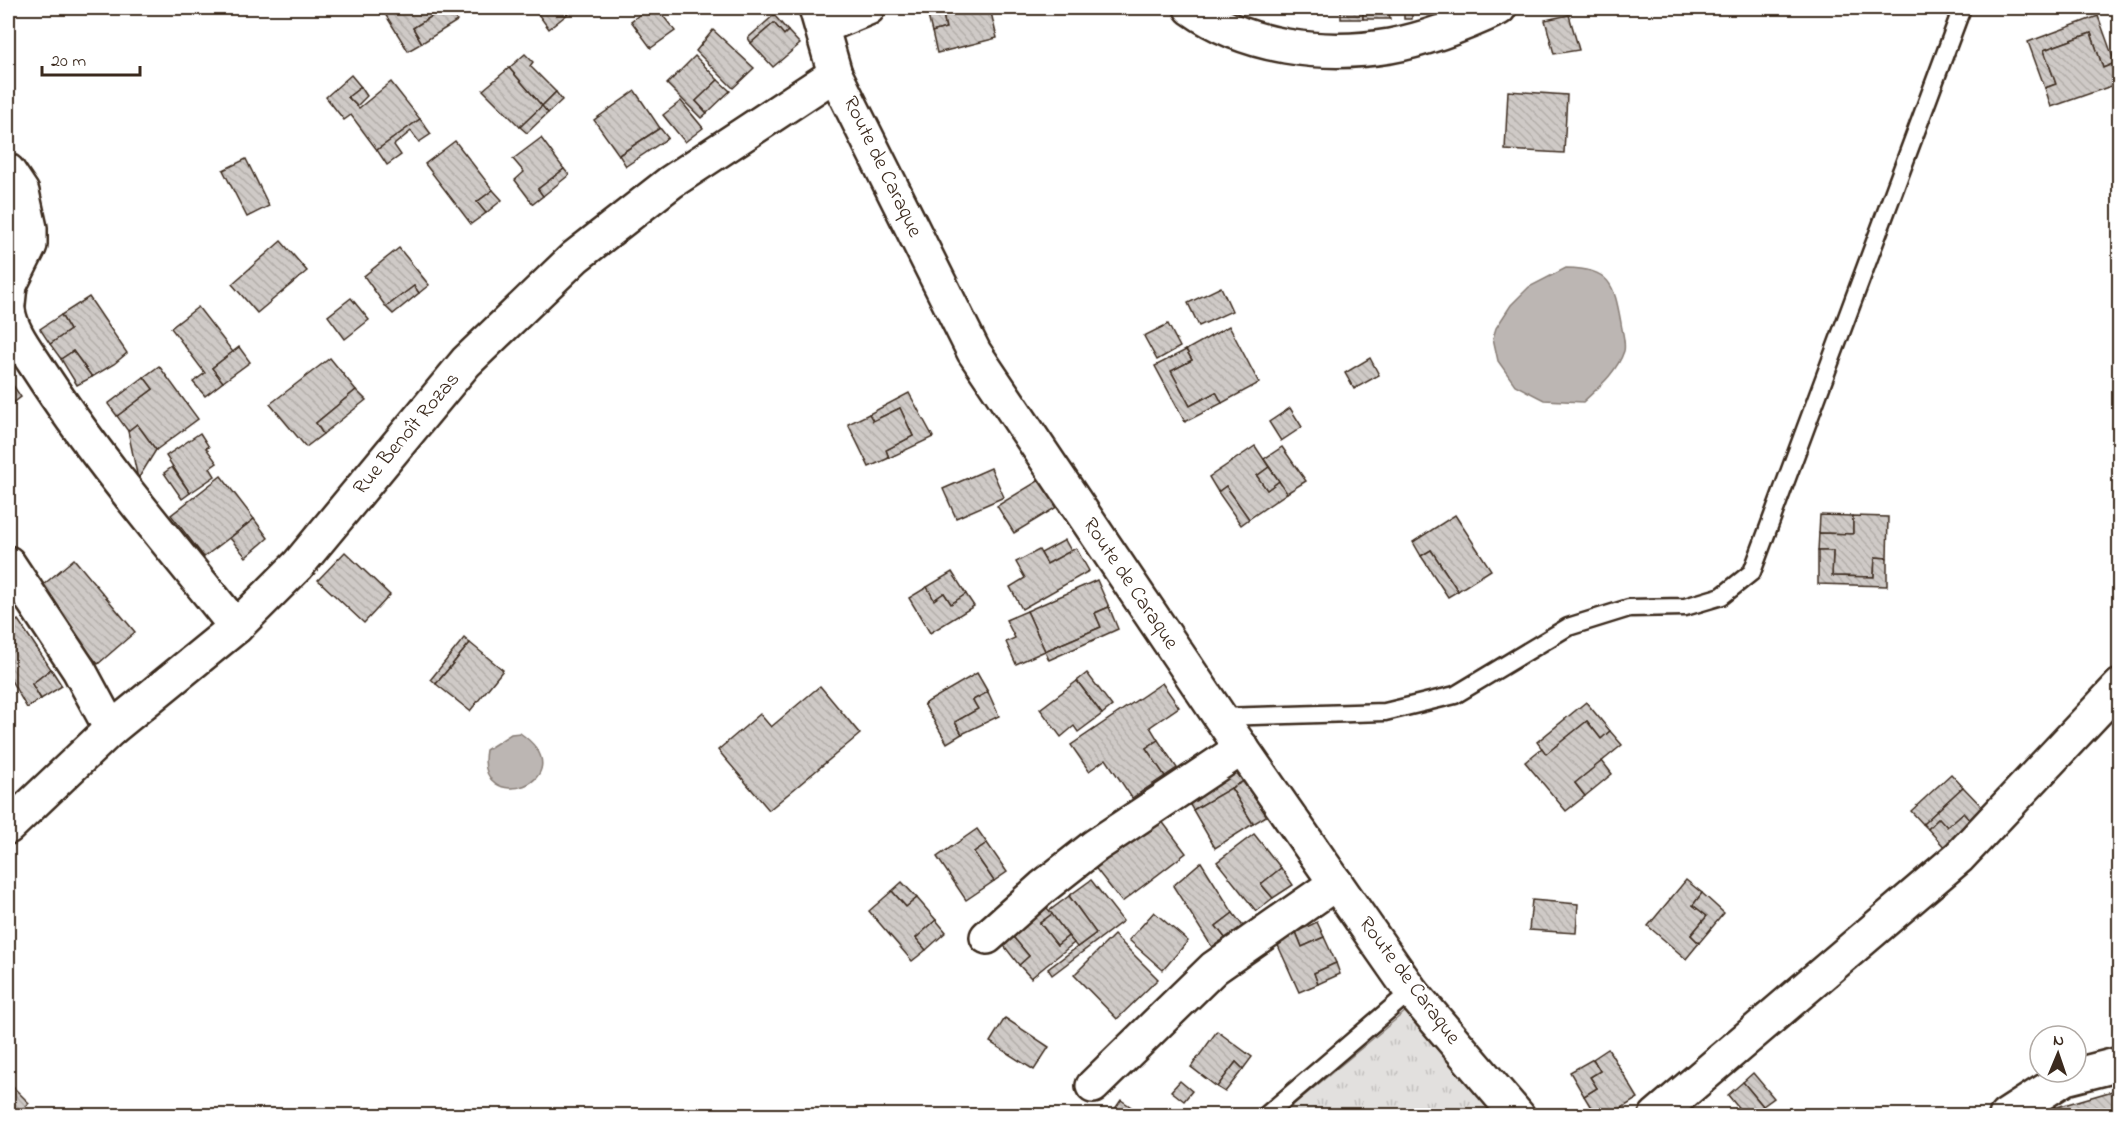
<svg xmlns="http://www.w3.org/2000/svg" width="2127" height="1123" font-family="'Indie Flower',sans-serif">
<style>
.grass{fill:url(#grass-tufts);stroke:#8e857e;stroke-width:1.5}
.water{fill:#bcb6b3;stroke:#887e77;stroke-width:1.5}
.building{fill:url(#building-back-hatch);stroke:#3b2a1e;stroke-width:1.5}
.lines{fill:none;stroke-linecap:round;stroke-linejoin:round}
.service-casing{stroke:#3b2a1e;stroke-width:21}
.minor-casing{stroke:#3b2a1e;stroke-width:38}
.tertiary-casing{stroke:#3b2a1e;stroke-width:38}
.service{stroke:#fff;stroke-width:16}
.minor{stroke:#fff;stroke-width:33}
.tertiary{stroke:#fff;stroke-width:33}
.labels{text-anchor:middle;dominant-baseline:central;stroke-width:4.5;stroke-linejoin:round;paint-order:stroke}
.street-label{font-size:21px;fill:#3b2a1e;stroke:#fff}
</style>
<defs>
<pattern id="grass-tufts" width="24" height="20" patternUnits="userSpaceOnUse" patternTransform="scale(1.5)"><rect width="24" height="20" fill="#e2e0de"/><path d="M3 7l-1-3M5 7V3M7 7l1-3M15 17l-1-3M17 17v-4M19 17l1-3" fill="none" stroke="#c3c0be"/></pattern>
<pattern id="building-back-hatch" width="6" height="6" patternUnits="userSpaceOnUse" patternTransform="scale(1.5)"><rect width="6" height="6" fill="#cfcac7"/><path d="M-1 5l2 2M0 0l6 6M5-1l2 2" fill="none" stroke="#b3aeaa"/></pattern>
</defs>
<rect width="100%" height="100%" fill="#fff"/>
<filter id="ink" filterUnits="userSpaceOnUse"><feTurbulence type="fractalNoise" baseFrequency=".0167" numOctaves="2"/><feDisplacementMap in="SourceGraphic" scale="12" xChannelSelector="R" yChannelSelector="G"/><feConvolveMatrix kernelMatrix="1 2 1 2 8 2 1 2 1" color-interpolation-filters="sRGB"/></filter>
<g filter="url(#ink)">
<polygon class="grass" points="1406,1011 1499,1115 1280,1116"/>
<g class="water">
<path d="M1566 268C1610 269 1614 283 1621 323 1622 331 1626 343 1624 351 1617 372 1599 387 1583 402L1544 400 1515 385 1498 361 1493 338 1496 328 1511 305 1529 287Z"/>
<path d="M520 733C588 781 474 820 486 750L511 734Z"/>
</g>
<g class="building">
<polygon points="384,8 434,8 431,9 434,15 413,28 422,43 408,51 382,9"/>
<polygon points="434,8 449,8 457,21 422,43 413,28 434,15 431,9"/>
<polygon points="546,8 575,8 549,29 538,14"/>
<polygon points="649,8 657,8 675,31 651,48 631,21"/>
<polygon points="926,8 959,8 959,10 943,14 946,28 932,32"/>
<polygon points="959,8 990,8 997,38 937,53 932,32 946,28 943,14 959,10"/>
<rect x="1341" y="8" width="22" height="11"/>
<polygon points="1363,8 1412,8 1412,19 1404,19 1404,12 1389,12 1390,19 1363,19"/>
<polygon points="774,15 788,31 784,35 774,23 751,43 748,38"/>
<polygon points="1569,15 1579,50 1554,54 1545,20"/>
<polygon points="2098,16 2115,63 2103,68 2091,33 2044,50 2056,84 2045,88 2028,42"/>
<polygon points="774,23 784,35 788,31 800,44 773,67 751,43"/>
<polygon points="713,30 754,68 733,88 696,51"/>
<polygon points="2091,33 2103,68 2115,63 2120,83 2051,107 2045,88 2056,84 2044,50"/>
<polygon points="525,54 533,62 530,66 556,92 542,106 509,68"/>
<polygon points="695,56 718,80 696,101 707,113 701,118 667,84"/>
<polygon points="509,68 542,106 520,127 483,90"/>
<polygon points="351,75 361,87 348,97 359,108 391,82 420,119 377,150 351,115 344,120 326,97"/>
<polygon points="718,80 730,91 707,113 696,101"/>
<polygon points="361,87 367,96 357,106 348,97"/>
<polygon points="635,91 660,128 619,155 594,120"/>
<polygon points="1508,91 1567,95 1564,153 1505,150"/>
<polygon points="556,92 562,100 548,113 542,106"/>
<polygon points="681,101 703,128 685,142 663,115"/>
<polygon points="542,106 548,113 527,133 520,127"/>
<polygon points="420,119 431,134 419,142 411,131 394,145 401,155 387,165 377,150"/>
<polygon points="660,128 668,138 626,166 619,155"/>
<polygon points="541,138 564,169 538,189 543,196 533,204 515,180 524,172 513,159"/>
<polygon points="455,141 493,190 477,202 486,213 471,224 425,164"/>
<polygon points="246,159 269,206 247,217 223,170"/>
<polygon points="564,169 569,175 543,196 538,189"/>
<polygon points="493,190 502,200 486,213 477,202"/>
<polygon points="281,241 307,271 257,313 232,284"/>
<polygon points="399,248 429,285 419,293 414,286 386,307 364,276"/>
<polygon points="414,286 419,293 393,314 386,307"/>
<polygon points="1221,287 1232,311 1199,326 1188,303"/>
<polygon points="89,297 127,353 114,364 92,377 73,351 61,359 50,344 70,330 61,315"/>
<polygon points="351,298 369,320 345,339 328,316"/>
<polygon points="198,307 233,352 212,368 223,382 205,396 193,382 205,373 171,328"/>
<polygon points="61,315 70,330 50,344 40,329"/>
<polygon points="1168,324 1180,347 1157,360 1144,336"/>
<polygon points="1229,326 1259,383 1222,403 1216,392 1190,406 1171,371 1192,360 1186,350"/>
<polygon points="239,347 250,362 223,382 212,368"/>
<polygon points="1186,350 1192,360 1171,371 1190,406 1216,392 1222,403 1185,422 1155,366"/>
<polygon points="73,351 92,377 77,385 61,359"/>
<polygon points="330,358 356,390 316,423 323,434 306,447 270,404"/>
<polygon points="1370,358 1379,375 1354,389 1345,373"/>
<polygon points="159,366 198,419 156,450 137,424 128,431 117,416 153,389 144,377"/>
<polygon points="144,377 153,389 117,416 108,404"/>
<polygon points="8,378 21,397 8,407"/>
<polygon points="356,390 366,400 323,434 316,423"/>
<polygon points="909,393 933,437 889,458 886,450 913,436 900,408 873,421 869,414"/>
<polygon points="900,408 913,436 886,450 889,458 869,467 848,424 869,414 873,421"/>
<polygon points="1290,408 1302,427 1281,441 1269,422"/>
<polygon points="137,424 156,450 138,479 128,431"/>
<polygon points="200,433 209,447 206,448 217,463 210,468 215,476 190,493 166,456"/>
<polygon points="1255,446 1269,467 1257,476 1267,490 1279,481 1287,493 1249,519 1226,486 1218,492 1209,477"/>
<polygon points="1282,447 1306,481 1287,493 1264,459"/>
<polygon points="172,467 190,493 182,499 164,473"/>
<polygon points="1269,467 1279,481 1267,490 1257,476"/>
<polygon points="991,468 1004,497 956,518 943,489"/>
<polygon points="221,476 254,519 204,557 171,515"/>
<polygon points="1043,478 1060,505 1014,533 997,506"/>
<polygon points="1226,486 1249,519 1241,525 1218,492"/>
<polygon points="1455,515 1491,570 1458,591 1431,550 1421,556 1413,542"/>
<polygon points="1820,515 1853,516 1853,534 1819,533"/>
<polygon points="1853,516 1888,517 1887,558 1875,557 1874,577 1832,576 1833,551 1818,551 1819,533 1853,534"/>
<polygon points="254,519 268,538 246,557 230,538"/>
<polygon points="1065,540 1071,551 1047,564 1041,553"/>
<polygon points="1076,548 1089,571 1022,609 1010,587 1025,578 1016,562 1039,550 1047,564"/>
<polygon points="1431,550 1458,591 1448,597 1421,556"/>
<polygon points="1818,551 1833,551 1832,576 1874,577 1875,557 1887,558 1887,586 1818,584"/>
<polygon points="345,552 390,595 364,623 318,580"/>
<polygon points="74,559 135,632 98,664 37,590"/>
<polygon points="952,572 966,594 951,604 944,593 934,600 927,587"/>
<polygon points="1097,580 1109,607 1095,613 1101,627 1045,651 1027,611"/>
<polygon points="927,587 934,600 944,593 951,604 966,594 974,606 930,633 909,598"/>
<polygon points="1109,607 1118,629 1049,660 1045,651 1101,627 1095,613"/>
<polygon points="1027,611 1045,651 1016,664 1006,642 1015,638 1006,620"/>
<polygon points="18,620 51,669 32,684 41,699 27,708 8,675 8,627"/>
<polygon points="464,638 470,643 436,684 431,679"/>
<polygon points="470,643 503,670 470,711 436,684"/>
<polygon points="51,669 62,686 41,699 32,684"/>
<polygon points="977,673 988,692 973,700 978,709 955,722 962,734 947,743 924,704"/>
<polygon points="1087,673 1112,706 1102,714 1077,681"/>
<polygon points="1077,681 1102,714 1078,732 1074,726 1061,737 1040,709"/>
<polygon points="1162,683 1179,707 1150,727 1158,740 1146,748 1165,776 1132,798 1106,759 1089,771 1071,745"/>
<polygon points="820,686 860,734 769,810 718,750 760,714 771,727"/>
<polygon points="988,692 999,716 962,734 955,722 978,709 973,700"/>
<polygon points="1586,702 1610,731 1601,739 1587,721 1546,754 1537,742"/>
<polygon points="1587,721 1601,739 1610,731 1622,745 1575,783 1585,796 1566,811 1525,762 1542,748 1546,754"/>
<polygon points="1158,740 1177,768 1165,776 1146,748"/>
<polygon points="1602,761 1612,774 1585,796 1575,783"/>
<polygon points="1240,769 1246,780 1193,810 1187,800"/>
<polygon points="1951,774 1963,787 1923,824 1911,811"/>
<polygon points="1246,780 1268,815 1253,824 1231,788"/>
<polygon points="1963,787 1986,811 1973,824 1963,813 1947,827 1939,818 1928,829 1923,824"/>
<polygon points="1231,788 1253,824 1215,848 1193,810"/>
<polygon points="1963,813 1973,824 1946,849 1928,829 1939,818 1947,827"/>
<polygon points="1158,816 1186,853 1122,902 1093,865"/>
<polygon points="977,829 987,843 974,852 994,881 966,900 937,857"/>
<polygon points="1254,834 1281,868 1261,884 1273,898 1256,911 1217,862"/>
<polygon points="987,843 1007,872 994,881 974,852"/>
<polygon points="1201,862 1233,913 1216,926 1226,939 1212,947 1173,886"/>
<polygon points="1281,868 1293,885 1273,898 1261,884"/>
<polygon points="1091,880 1123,921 1052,975 1048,969 1096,933 1069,896"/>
<polygon points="1686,880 1702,893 1693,905 1707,916 1691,935 1699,943 1686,959 1648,926"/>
<polygon points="902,882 917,898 906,907 892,891"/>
<polygon points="892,891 906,907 917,898 936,920 916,938 926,950 912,961 869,911"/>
<polygon points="1702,893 1724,913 1699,943 1691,935 1707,916 1693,905"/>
<polygon points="1069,896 1096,933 1077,947 1049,911"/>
<polygon points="1532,900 1578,904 1576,933 1529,930"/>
<polygon points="1042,902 1052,914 1040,923 1057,945 1068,936 1074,943 1031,978 1019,965 1029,956 1008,931"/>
<polygon points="1154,912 1188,941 1163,970 1129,940"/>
<polygon points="1233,913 1243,926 1226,939 1216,926"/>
<polygon points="1052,914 1068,936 1057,945 1040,923"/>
<polygon points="936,920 946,932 926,950 916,938"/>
<polygon points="1317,922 1324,937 1302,947 1296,932"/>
<polygon points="1008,931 1029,956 1019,965 998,938"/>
<polygon points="1296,932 1302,947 1324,937 1336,963 1314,973 1318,984 1299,992 1276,941"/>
<polygon points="1114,935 1158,979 1117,1019 1074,975"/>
<polygon points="1336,963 1340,974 1318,984 1314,973"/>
<polygon points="1005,1018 1049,1047 1034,1070 990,1042"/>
<polygon points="1217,1031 1252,1057 1243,1069 1236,1062 1217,1087 1191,1067"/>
<polygon points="1608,1049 1638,1098 1609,1116 1596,1116 1584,1096 1597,1088 1590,1077 1600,1071 1593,1059"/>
<polygon points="1593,1059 1600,1071 1590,1077 1597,1088 1584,1096 1570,1072"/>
<polygon points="1236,1062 1243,1069 1225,1092 1217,1087"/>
<polygon points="1753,1073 1774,1098 1763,1106 1743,1082"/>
<polygon points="1180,1081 1192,1091 1184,1101 1171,1091"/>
<polygon points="8,1082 29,1103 17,1116 8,1116"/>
<polygon points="1743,1082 1763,1106 1752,1116 1745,1116 1728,1095"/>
<polygon points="2116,1090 2120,1102 2120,1116 2052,1116 2050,1109"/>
<polygon points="1121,1100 1131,1107 1123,1116 1110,1116"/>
</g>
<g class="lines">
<g class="service-casing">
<g id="service">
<polyline points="1220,717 1385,712 1455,695 1568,627 1629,608 1685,607 1722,596 1752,572 1962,8"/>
<polyline points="1265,1116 1411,991"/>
</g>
</g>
<g class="minor-casing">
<g id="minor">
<path d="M1191 8C1247 48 1324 57 1390 46 1428 39 1465 24 1499 8"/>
<polyline points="822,27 868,8"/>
<polyline points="8,171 22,192 30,228 30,245 10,285 8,304"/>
<path d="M8 310C11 332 27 351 39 370 98 461 169 543 236 627"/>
<polyline points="8,563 79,670 111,729"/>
<polyline points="8,827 111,729 236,627 298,565 466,362 575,257 671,182 835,74"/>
<polyline points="987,937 1043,887 1095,846 1242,748"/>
<polyline points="1093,1086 1214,968 1336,883"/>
<polyline points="1656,1116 1959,857 2120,686"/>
<polyline points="2006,1116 2065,1078 2120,1064"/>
</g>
</g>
<g class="tertiary-casing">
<polyline id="tertiary" points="816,8 835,74 974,352 1220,717 1411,991 1518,1116"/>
</g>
<use href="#service" class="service"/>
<use href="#minor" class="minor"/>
<use href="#tertiary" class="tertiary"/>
</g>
</g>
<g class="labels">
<g class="street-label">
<text transform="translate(882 167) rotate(64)">Route de Caraque</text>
<text transform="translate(407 434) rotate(-50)">Rue Benoît Rozas</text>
<text transform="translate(1130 584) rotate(56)">Route de Caraque</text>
<text transform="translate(1409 981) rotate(53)">Route de Caraque</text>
</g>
</g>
<rect width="2127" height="1123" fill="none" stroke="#fff" stroke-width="30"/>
<rect x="15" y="15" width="2097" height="1093" fill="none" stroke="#3b2a1e" stroke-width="2" filter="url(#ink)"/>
<g transform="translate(2058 1054) rotate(2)"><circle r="28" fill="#ffffff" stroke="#b1aaa5" stroke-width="1.5"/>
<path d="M0-4.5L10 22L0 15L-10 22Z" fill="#3b2a1e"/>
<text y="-9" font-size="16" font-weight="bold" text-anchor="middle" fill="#3b2a1e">N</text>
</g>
<path d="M42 66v9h98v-9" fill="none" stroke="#3b2a1e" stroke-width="3"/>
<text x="51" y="66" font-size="18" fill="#3b2a1e" stroke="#ffffff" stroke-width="4.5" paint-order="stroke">20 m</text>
</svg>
